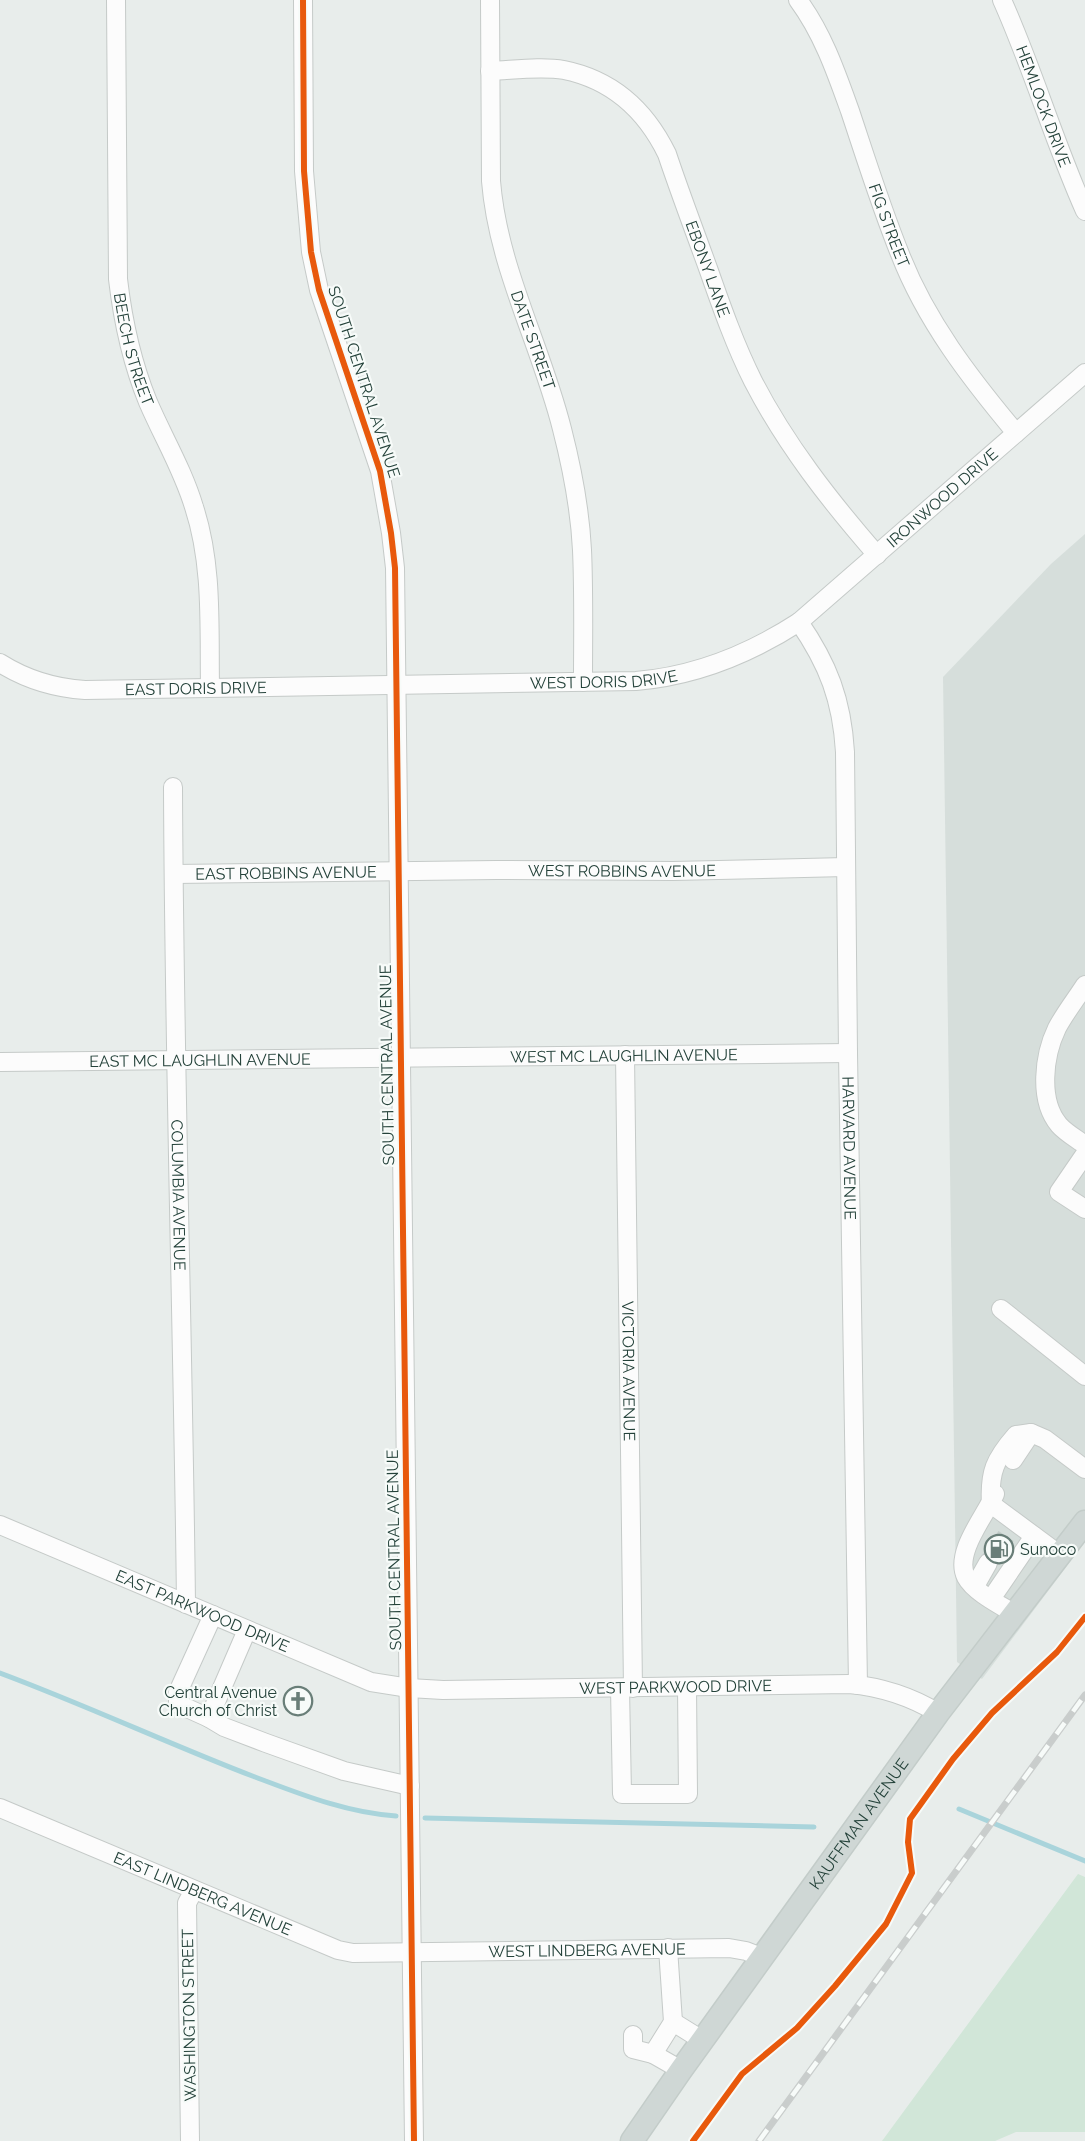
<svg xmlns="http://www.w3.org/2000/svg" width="1085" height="2141" font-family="Raleway,sans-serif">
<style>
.built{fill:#d6dedb}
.green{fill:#d1e6d8}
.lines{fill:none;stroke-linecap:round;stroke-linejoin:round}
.stream{stroke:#a9d4db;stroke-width:5}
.minor-tunnel{stroke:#c1cbc8;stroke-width:18;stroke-dasharray:18 9;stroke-linecap:butt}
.minor-casing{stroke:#c5cac8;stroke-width:20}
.major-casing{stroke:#c3ccc9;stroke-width:25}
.minor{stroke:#fcfcfc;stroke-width:18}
.major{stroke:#cfd7d5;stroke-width:22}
.rail-casing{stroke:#c9cdcc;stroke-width:7}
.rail{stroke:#f7fbf9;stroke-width:4.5;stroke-dasharray:14;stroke-linecap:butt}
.cycleway-casing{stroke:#f7fbf9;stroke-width:10}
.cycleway{stroke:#e8590c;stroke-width:6}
.labels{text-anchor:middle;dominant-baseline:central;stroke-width:4.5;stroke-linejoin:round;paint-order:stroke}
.street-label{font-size:16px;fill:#24423a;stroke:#f7fbf9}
.poi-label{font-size:16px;fill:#24423a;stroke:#f7fbf9;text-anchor:start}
</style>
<rect width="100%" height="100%" fill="#e8edeb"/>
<polygon class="built" points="1085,534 1085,1542 982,1679 957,1662 943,677 1051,564"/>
<polygon class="green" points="1078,1874 1085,1877 1085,2132 1016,2132 995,2141 882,2141"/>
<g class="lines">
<g class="stream">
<path d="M0 1673C86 1705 169 1744 255 1777 300 1794 347 1813 396 1816"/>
<polyline points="959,1809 1085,1861"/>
<polyline points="425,1818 814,1827"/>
</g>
<polyline class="minor-tunnel" points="988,1563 1006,1536"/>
<g class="minor-casing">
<g id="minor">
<path id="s1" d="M116 0 118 279C123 322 132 363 148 402 163 437 183 470 194 507 213 565 209 627 210 687"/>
<polyline points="303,0 304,171 311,252 319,290 380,471 391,533 395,568 414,2141"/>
<path id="s2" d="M490 0 491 181C498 268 541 345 562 429 572 468 580 510 582 550 584 594 583 638 583 682"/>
<path id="s3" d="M798 0C823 34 836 72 850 111 866 159 881 207 900 254 926 321 970 378 1016 433"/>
<path id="s4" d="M1002 0C1033 69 1054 142 1085 211"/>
<path id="s5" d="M490 71C514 70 541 66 564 70 613 80 646 111 667 154 680 193 695 232 709 271 722 308 735 345 753 381 786 445 830 501 877 555"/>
<path id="s6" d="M799 622C828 664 842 700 845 752L848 1053 858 1685"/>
<path id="s7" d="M0 663C27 680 54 688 85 690L636 681C696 676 748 655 799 622L1085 373"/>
<path id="s8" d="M173 787C174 1060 183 1332 186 1604"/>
<path id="s9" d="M174 874 496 870 673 871 846 867"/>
<path d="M1085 985C1076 999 1065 1013 1057 1028 1044 1055 1038 1100 1059 1125 1066 1133 1077 1139 1085 1145"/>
<path id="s10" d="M625 1055 633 1688"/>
<path id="s11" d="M0 1062 848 1053"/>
<polyline points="1085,1154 1059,1192 1085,1209"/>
<polyline points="1001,1309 1085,1376"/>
<polyline points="1013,1460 1031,1433"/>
<path d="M995 1494C985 1516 954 1553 966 1577 974 1592 1000 1605 1015 1614"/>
<path id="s12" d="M0 1525 371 1682 409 1688 443 1690 849 1684C882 1687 910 1696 938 1713"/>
<path d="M1060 1555 991 1504C989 1472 995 1459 1016 1435L1031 1433 1045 1439 1085 1469"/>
<polyline points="975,1586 988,1563"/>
<polyline points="991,1599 1034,1536"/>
<polyline points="247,1630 209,1718 224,1727 266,1743 344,1771 410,1786"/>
<polyline points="620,1688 622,1794 688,1794 687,1687"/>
<polyline points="209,1718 178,1704 178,1692 213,1615"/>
<path id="s13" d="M0 1808 338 1950 353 1953 729 1948 746 1951 761 1957"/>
<polyline points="673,2022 702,2040"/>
<polyline points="633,2035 633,2049 653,2054 681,2070"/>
<polyline points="653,2054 673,2022 668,1948"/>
<polyline points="190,2141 187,1903 194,1890"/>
</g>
</g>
<g class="major-casing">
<g id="major">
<path id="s14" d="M632 2141 681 2070 938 1713 1085 1522"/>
</g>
</g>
<use href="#minor" class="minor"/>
<use href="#major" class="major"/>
<g class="rail-casing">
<polyline id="rail" points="759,2141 1085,1695"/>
</g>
<use href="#rail" class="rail"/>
<g class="cycleway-casing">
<g id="cycleway">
<polyline points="303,0 304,171 311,252 319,290 380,471 391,533 395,568 414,2141"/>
<polyline points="693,2141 742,2074 797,2028 835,1986 886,1924 912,1873 908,1842 910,1819 953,1759 992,1713 1057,1652 1085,1617"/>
</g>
</g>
<use href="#cycleway" class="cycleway"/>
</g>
<defs>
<g id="fuel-ring" transform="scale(1.5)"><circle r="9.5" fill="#f7fbf9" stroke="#697e78" stroke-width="1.5"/><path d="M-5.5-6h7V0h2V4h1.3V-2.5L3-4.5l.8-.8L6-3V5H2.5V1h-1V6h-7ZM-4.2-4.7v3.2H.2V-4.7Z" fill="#697e78"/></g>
<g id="church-ring" transform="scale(1.5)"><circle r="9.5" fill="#f7fbf9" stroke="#697e78" stroke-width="1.5"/><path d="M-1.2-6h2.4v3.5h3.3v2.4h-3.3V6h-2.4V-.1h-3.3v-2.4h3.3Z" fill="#697e78"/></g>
</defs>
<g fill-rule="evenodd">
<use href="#fuel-ring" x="999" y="1549"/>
<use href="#church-ring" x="298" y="1701"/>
</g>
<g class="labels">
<g class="street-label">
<text stroke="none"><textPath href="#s4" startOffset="114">HEMLOCK DRIVE</textPath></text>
<text stroke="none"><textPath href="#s3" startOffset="244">FIG STREET</textPath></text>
<text stroke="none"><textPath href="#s5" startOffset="334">EBONY LANE</textPath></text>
<text stroke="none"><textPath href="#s2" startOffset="346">DATE STREET</textPath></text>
<text stroke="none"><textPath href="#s1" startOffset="351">BEECH STREET</textPath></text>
<text transform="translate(364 382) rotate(72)">SOUTH CENTRAL AVENUE</text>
<text stroke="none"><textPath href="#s7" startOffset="1006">IRONWOOD DRIVE</textPath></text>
<text stroke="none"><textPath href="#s7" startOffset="609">WEST DORIS DRIVE</textPath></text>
<text stroke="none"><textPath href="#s7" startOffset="201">EAST DORIS DRIVE</textPath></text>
<text stroke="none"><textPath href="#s9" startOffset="448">WEST ROBBINS AVENUE</textPath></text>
<text stroke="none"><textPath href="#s9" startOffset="112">EAST ROBBINS AVENUE</textPath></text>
<text stroke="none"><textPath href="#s11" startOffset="624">WEST MC LAUGHLIN AVENUE</textPath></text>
<text stroke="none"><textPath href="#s11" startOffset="200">EAST MC LAUGHLIN AVENUE</textPath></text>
<text transform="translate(387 1065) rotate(-91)">SOUTH CENTRAL AVENUE</text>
<text stroke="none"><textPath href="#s6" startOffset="536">HARVARD AVENUE</textPath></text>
<text stroke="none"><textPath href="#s8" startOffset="408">COLUMBIA AVENUE</textPath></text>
<text stroke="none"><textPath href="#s10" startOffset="316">VICTORIA AVENUE</textPath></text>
<text transform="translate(394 1550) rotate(-91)">SOUTH CENTRAL AVENUE</text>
<text stroke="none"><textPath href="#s12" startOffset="220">EAST PARKWOOD DRIVE</textPath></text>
<text stroke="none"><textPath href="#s12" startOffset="708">WEST PARKWOOD DRIVE</textPath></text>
<text stroke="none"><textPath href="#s14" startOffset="390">KAUFFMAN AVENUE</textPath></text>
<text stroke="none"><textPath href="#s13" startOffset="220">EAST LINDBERG AVENUE</textPath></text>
<text stroke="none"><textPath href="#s13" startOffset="616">WEST LINDBERG AVENUE</textPath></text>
<text transform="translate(189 2015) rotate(-91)">WASHINGTON STREET</text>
</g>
<g class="poi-label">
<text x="1020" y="1549">Sunoco</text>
<text x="277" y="1692" text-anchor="end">Central Avenue<tspan x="277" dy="18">Church of Christ</tspan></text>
</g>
</g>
</svg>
